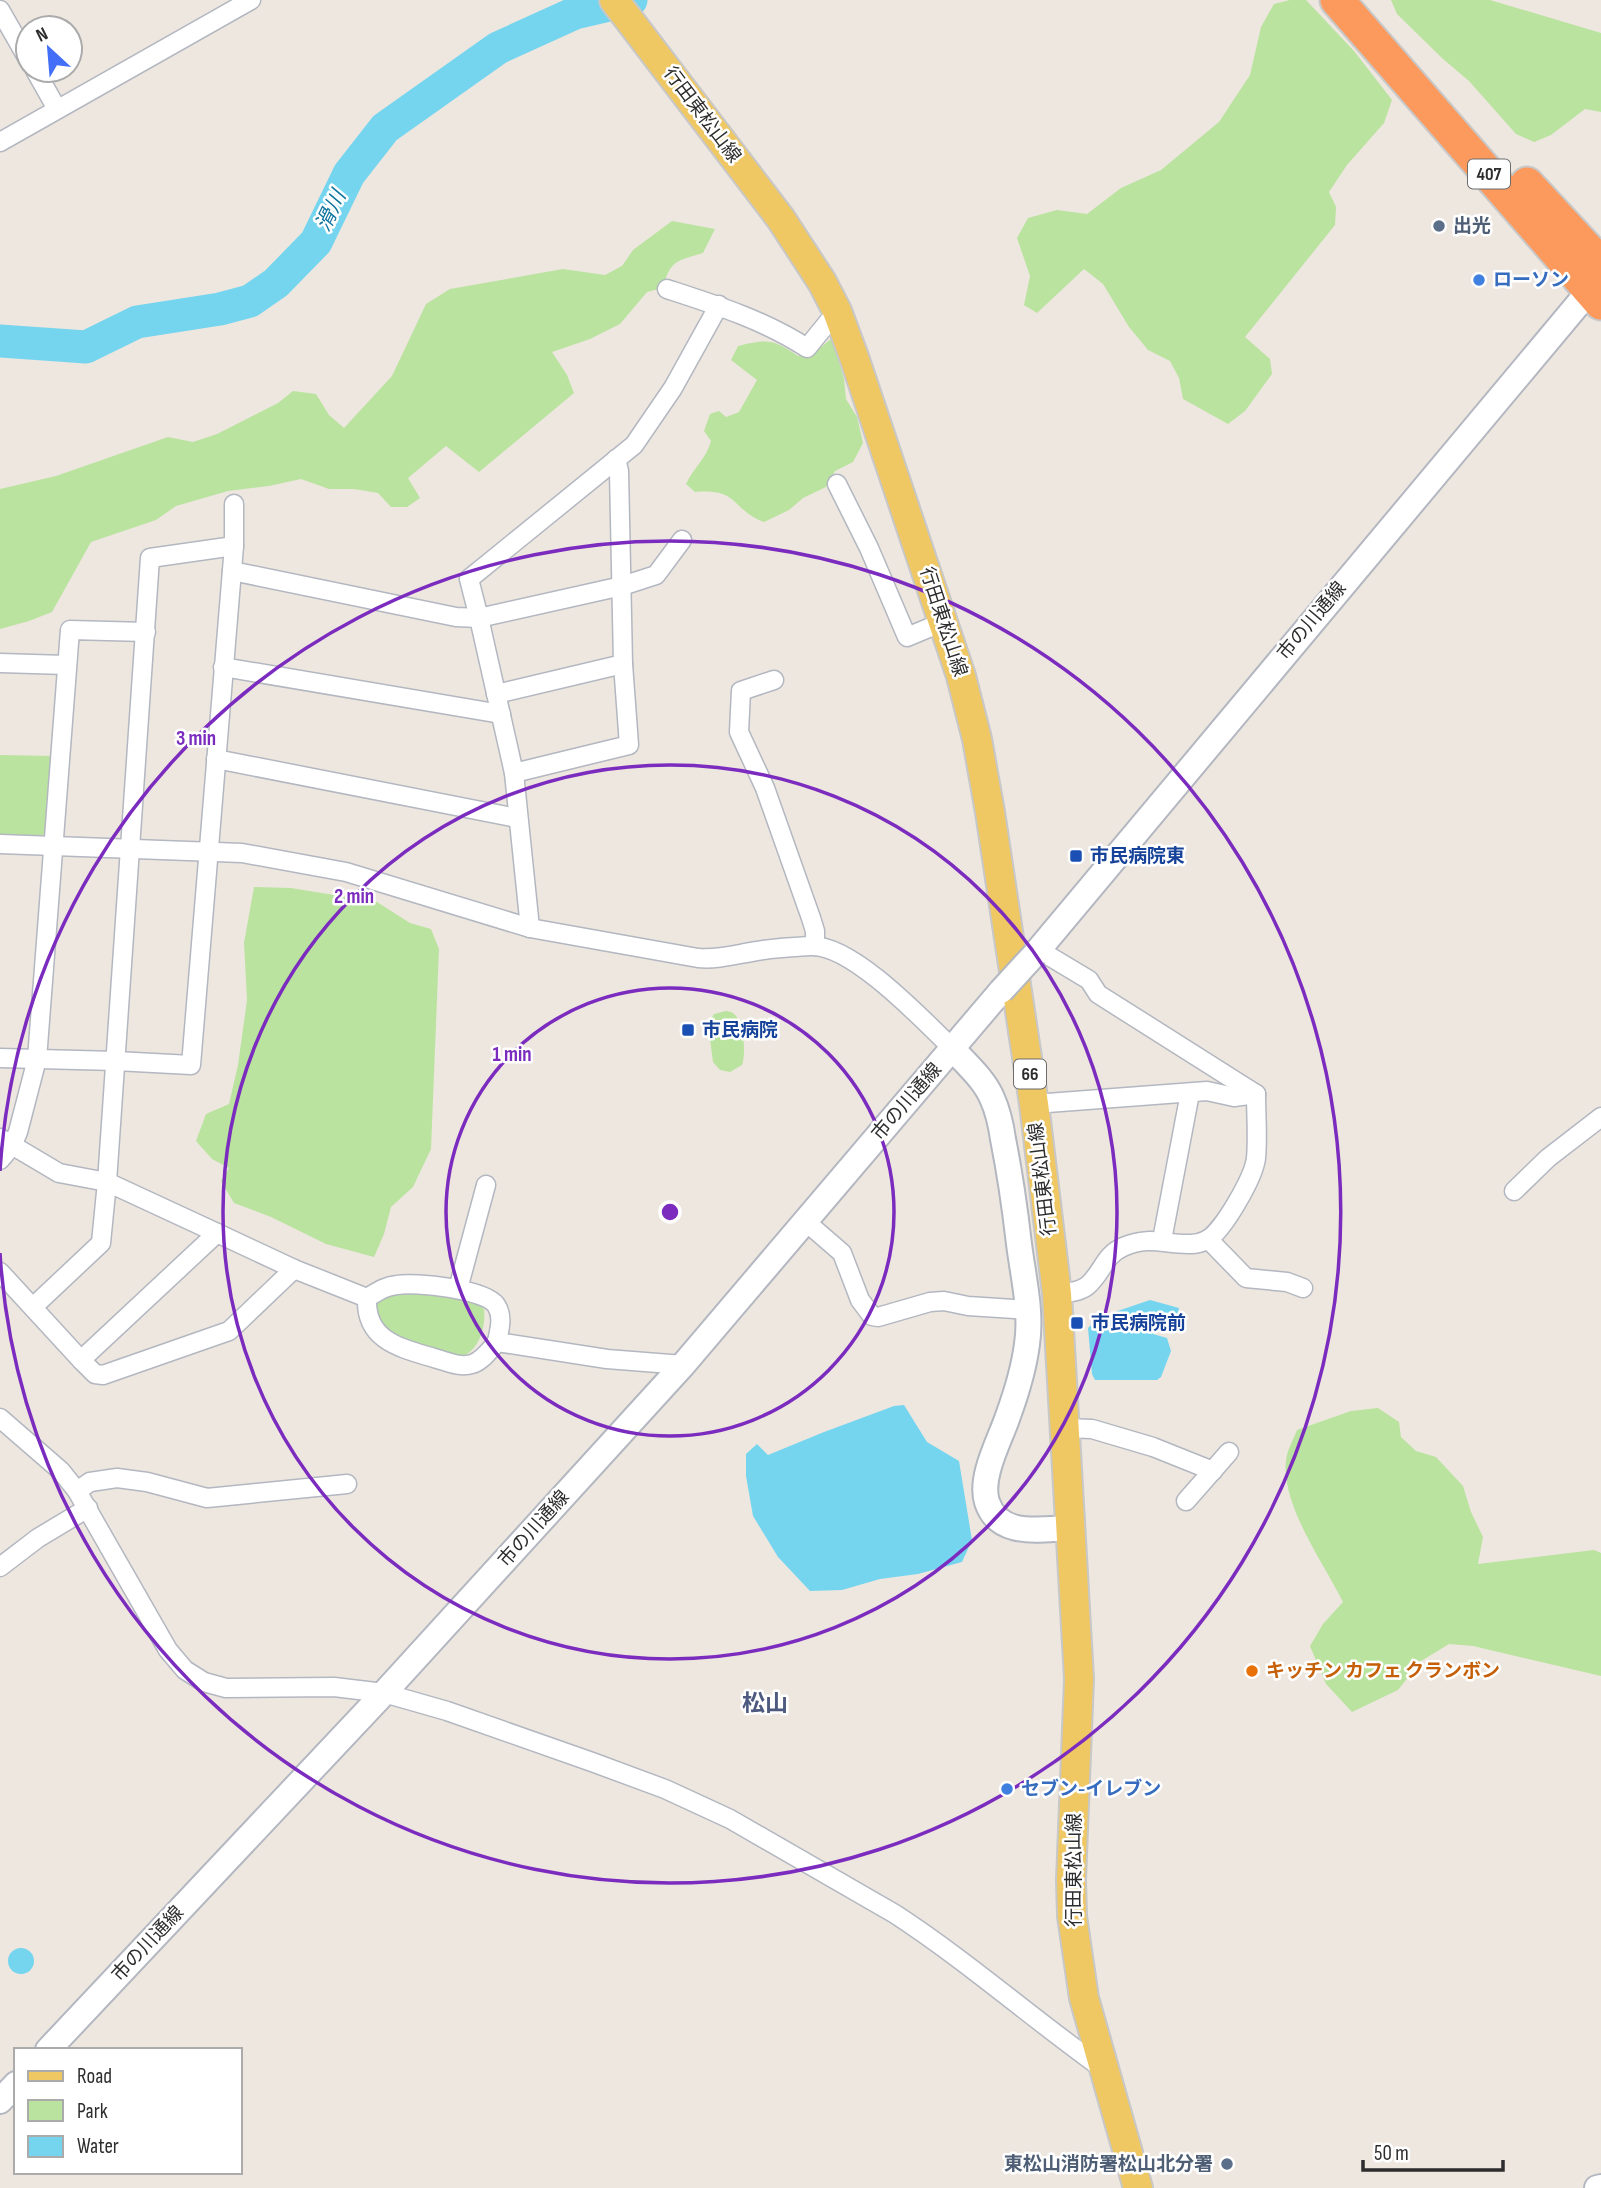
<svg xmlns="http://www.w3.org/2000/svg" width="1601" height="2188" font-family="'Sofia Sans Condensed','Noto Sans JP',sans-serif">
<style>
.green{fill:#b9e39e}
.water{fill:#75d5ee}
.lines{fill:none;stroke-linecap:round;stroke-linejoin:round}
.river{stroke:#75d5ee;stroke-width:33}
.street-casing{stroke:#b3b7c0;stroke-width:21}
.secondary-casing{stroke:#b3b7c0;stroke-width:28}
.primary-casing{stroke:#c8c8c8;stroke-width:32}
.highway-casing{stroke:#c8c8c8;stroke-width:37}
.street{stroke:#fff;stroke-width:18}
.secondary{stroke:#fff;stroke-width:24}
.primary{stroke:#efc763;stroke-width:28}
.highway{stroke:#fc995d;stroke-width:33}
.secondary-bridge-casing{stroke:#b3b7c0;stroke-width:28;stroke-linecap:butt}
.secondary-bridge{stroke:#fff;stroke-width:24}
.ring{fill:none;stroke:#7b2cbf;stroke-width:3.5}
.service-dot{fill:#5c6f8a;stroke:#fff;stroke-width:2.5}
.shop-dot{fill:#3f7fe0;stroke:#fff;stroke-width:2.5}
.transit-dot{fill:#1a4fb4;stroke:#fff;stroke-width:2.5}
.food-dot{fill:#e8710a;stroke:#fff;stroke-width:2.5}
.labels{text-anchor:middle;dominant-baseline:central;stroke-width:5;stroke-linejoin:round;paint-order:stroke}
.shield{fill:#fff;stroke:#6c6c6c;stroke-width:2}
.shield-label{font-size:18px;font-weight:bold;fill:#2d2d2d}
.street-label{font-size:19px;fill:#2d2d2d;stroke:#fff}
.service-label{font-size:19px;font-weight:bold;fill:#4e5e75;stroke:#fff;text-anchor:start}
.shop-label{font-size:19px;font-weight:bold;fill:#366cbe;stroke:#fff;text-anchor:start}
.transit-label{font-size:19px;font-weight:bold;fill:#164399;stroke:#fff;text-anchor:start}
.food-label{font-size:19px;font-weight:bold;fill:#c56008;stroke:#fff;text-anchor:start}
.water-label{font-size:21px;font-style:italic;fill:#0f759f;stroke:#fff}
.quarter-label{font-size:23px;font-weight:bold;fill:#4d597e;stroke:#fff}
.centre{fill:#7b2cbf;stroke:#fff;stroke-width:3.5}
.ring-label{font-size:21px;text-anchor:middle;font-weight:bold;fill:#7b2cbf;stroke:#fff;stroke-width:5;stroke-linejoin:round;paint-order:stroke}
</style>
<rect width="100%" height="100%" fill="#eee7e0"/>
<g class="green">
<polygon points="1290,0 1306,0 1354,51 1392,100 1384,123 1347,165 1329,192 1336,207 1335,225 1245,337 1270,359 1272,374 1245,411 1228,424 1183,399 1179,378 1170,361 1148,350 1129,327 1103,284 1084,269 1037,313 1024,305 1030,276 1017,238 1028,218 1057,210 1087,214 1121,188 1161,170 1219,122 1250,75 1261,27 1274,4"/>
<polygon points="1391,0 1490,0 1601,33 1601,112 1585,109 1551,135 1534,142 1516,134 1469,81 1443,59 1397,14"/>
<path d="M672 221 715 229 703 253C677 261 670 260 663 288L647 292 620 324 590 339 552 352 567 375 574 393 479 472 446 446 408 478 420 498 407 507H391L378 493 354 489H329L301 479 269 486 228 491 176 506 156 520 91 542 52 612 29 621 0 629V489L56 476 168 437 193 442 217 434 278 403 293 391 316 394 329 415 344 428 392 376 426 304 450 289 563 269 605 275 622 266 633 250Z"/>
<path d="M832 338 844 379 846 399 857 417 863 443 853 462 835 471 826 487 803 498 789 510 764 522C730 509 740 488 695 492L686 484C694 467 706 459 711 441L704 431 710 414 719 411 726 417 739 412 757 380 731 360 738 346C769 339 772 339 798 356L819 349Z"/>
<polygon points="0,755 54,756 50,832 40,836 0,835"/>
<polygon points="254,887 291,888 377,902 410,923 431,929 439,949 431,1149 413,1187 391,1207 384,1234 374,1257 326,1244 271,1217 234,1203 221,1181 229,1168 212,1159 196,1141 206,1114 229,1104 238,1065 247,1000 244,943"/>
<path d="M726 1011C731 1012 733 1012 736 1016 744 1024 746 1055 742 1065L730 1072 720 1070 713 1062 708 1024 714 1014Z"/>
<path d="M395 1291C424 1292 462 1290 484 1309 486 1325 480 1349 463 1356 456 1359 402 1345 395 1341 383 1334 376 1316 376 1303L381 1297Z"/>
<path d="M1378 1408 1399 1422 1401 1437 1416 1451 1436 1457 1463 1486 1471 1512 1483 1537 1478 1564 1594 1550 1601 1553V1676L1473 1646 1449 1644 1421 1661 1398 1690 1352 1712 1326 1684 1310 1646 1323 1624 1343 1602C1324 1563 1277 1500 1287 1455 1289 1447 1294 1438 1297 1430L1351 1411Z"/>
</g>
<g class="water">
<polygon points="1150,1300 1179,1308 1175,1328 1154,1324 1153,1334 1167,1338 1171,1351 1161,1377 1157,1380 1095,1380 1092,1374 1088,1328 1100,1317"/>
<polygon points="904,1405 927,1442 959,1461 972,1540 962,1562 918,1574 880,1579 842,1590 810,1591 778,1557 753,1516 746,1476 746,1454 757,1444 768,1455 824,1432 894,1406"/>
<circle cx="21" cy="1961" r="13"/>
</g>
<g class="lines">
<polyline class="river" points="0,341 86,347 137,322 220,309 250,301 276,283 316,242 349,174 385,128 498,48 575,13 631,0"/>
<g class="street-casing">
<g id="street">
<polyline points="0,10 28,59"/>
<polyline points="35,70 57,109"/>
<polyline points="0,142 251,0"/>
<path d="M667 289C716 305 764 320 807 348L837 311"/>
<polyline points="837,484 869,548 907,637 943,622"/>
<polyline points="682,540 656,575 622,586 479,618 469,579 634,445 673,388 719,305"/>
<polyline points="232,571 456,617 479,618 514,773 530,928"/>
<polyline points="0,663 66,665"/>
<polyline points="223,667 501,714"/>
<polyline points="774,680 741,691 739,732 765,788 811,918 815,931 815,946"/>
<polyline points="496,694 623,664"/>
<polyline points="216,759 517,818"/>
<polyline points="514,773 629,745 623,664 619,471 616,459"/>
<path d="M0 844 242 853 346 872 530 928 698 958C719 960 737 954 757 951 774 948 793 947 811 946 852 944 923 1020 953 1049"/>
<polyline points="1039,950 1089,980 1098,994 1256,1094"/>
<polyline points="0,1058 116,1061 191,1065 234,546 234,504"/>
<polyline points="1034,1104 1207,1091 1234,1097 1256,1094"/>
<polyline points="0,1138 59,1173 107,1182 217,1233 81,1360 0,1272"/>
<polyline points="0,1160 12,1146 18,1132 37,1059 70,630 146,632"/>
<polyline points="1514,1191 1548,1158 1601,1117"/>
<polyline points="805,1221 842,1253 860,1300 872,1316 878,1317 930,1302 944,1301 968,1306 1028,1310"/>
<polyline points="217,1233 294,1269 367,1298"/>
<polyline points="1208,1239 1246,1278 1287,1282 1303,1288"/>
<polyline points="1162,1240 1190,1093"/>
<polyline points="458,1289 486,1185"/>
<path d="M1057 1294C1067 1293 1079 1292 1087 1286 1102 1274 1104 1255 1123 1247 1151 1235 1164 1245 1191 1244 1196 1244 1203 1242 1207 1240 1223 1231 1254 1177 1256 1158 1258 1137 1256 1115 1256 1094"/>
<path d="M367 1298C365 1341 401 1348 434 1358 446 1361 459 1368 472 1364 482 1361 490 1350 497 1342L607 1359 683 1365"/>
<path d="M367 1298C377 1292 385 1286 397 1285 416 1282 485 1289 496 1305 504 1317 499 1330 497 1342"/>
<polyline points="33,1307 101,1243 107,1182 150,558 234,546"/>
<polyline points="81,1360 95,1374 103,1375 229,1331 294,1269"/>
<path d="M0 1418 61 1471 77 1491 168 1650 185 1670 204 1682 226 1688 334 1687 384 1693 447 1711 592 1762 665 1789 730 1819 895 1914C967 1961 1033 2019 1103 2069"/>
<polyline points="1065,1428 1092,1429 1153,1447 1213,1471"/>
<polyline points="77,1491 90,1482 117,1478 147,1482 207,1498 347,1484"/>
<polyline points="1186,1501 1229,1452"/>
<polyline points="0,1567 38,1538 88,1508"/>
</g>
</g>
<g class="secondary-casing">
<g id="secondary">
<polyline points="1035,954 1600,278"/>
<path d="M953 1049C966 1064 984 1079 992 1098 998 1111 1001 1125 1003 1139 1010 1174 1015 1209 1019 1244 1023 1276 1032 1312 1027 1344 1024 1368 1016 1394 1008 1416 1000 1440 979 1477 987 1502 999 1538 1040 1529 1070 1528"/>
<polyline points="48,2050 384,1693 683,1365 1001,991"/>
<polyline points="0,2101 16,2084"/>
<polyline points="1597,2188 1601,2187"/>
</g>
</g>
<g class="primary-casing">
<polyline id="primary" points="614,0 781,219 822,282 837,311 854,357 961,676 977,739 990,812 1034,1104 1057,1294 1079,1679 1071,1880 1072,1916 1084,1998 1138,2188"/>
</g>
<g class="highway-casing">
<g id="highway">
<polyline points="1337,0 1601,303"/>
<polyline points="1527,184 1601,264"/>
</g>
</g>
<use href="#street" class="street"/>
<use href="#secondary" class="secondary"/>
<use href="#primary" class="primary"/>
<use href="#highway" class="highway"/>
<g class="secondary-bridge-casing">
<polyline id="secondary-bridge" points="1001,991 1035,954"/>
</g>
<use href="#secondary-bridge" class="secondary-bridge"/>
</g>
<g class="ring">
<circle cx="670" cy="1212" r="224"/>
<circle cx="670" cy="1212" r="447"/>
<path d="M0 1171A671 671 0 1 1 0 1253"/>
</g>
<g class="service-dot">
<circle cx="1439" cy="226" r="7"/>
<circle cx="1227" cy="2164" r="7"/>
</g>
<g class="shop-dot">
<circle cx="1479" cy="280" r="7"/>
<circle cx="1007" cy="1789" r="7"/>
</g>
<g class="transit-dot">
<rect x="1069" y="849" width="14" height="14" rx="3.5"/>
<rect x="681" y="1023" width="14" height="14" rx="3.5"/>
<rect x="1070" y="1316" width="14" height="14" rx="3.5"/>
</g>
<circle class="food-dot" cx="1252" cy="1671" r="7"/>
<g class="labels">
<g class="shield">
<rect x="1468" y="159.5" width="42" height="29" rx="5"/>
<rect x="1014" y="1059.5" width="32" height="29" rx="5"/>
</g>
<g class="shield-label">
<text x="1489" y="174">407</text>
<text x="1030" y="1074">66</text>
</g>
<g class="street-label">
<text transform="translate(702 115) rotate(53)">行田東松山線</text>
<text transform="translate(1312 621) rotate(-50)">市の川通線</text>
<text transform="translate(943 622) rotate(72)">行田東松山線</text>
<text transform="translate(907 1102) rotate(-49)">市の川通線</text>
<text transform="translate(1043 1179) rotate(-97)">行田東松山線</text>
<text transform="translate(534 1529) rotate(-48)">市の川通線</text>
<text transform="translate(1074 1870) rotate(-90)">行田東松山線</text>
<text transform="translate(148 1944) rotate(-47)">市の川通線</text>
</g>
<g class="service-label">
<text x="1453" y="226">出光</text>
<text x="1213" y="2164" text-anchor="end">東松山消防署松山北分署</text>
</g>
<g class="shop-label">
<text x="1493" y="280">ローソン</text>
<text x="1021" y="1789">セブン-イレブン</text>
</g>
<g class="transit-label">
<text x="1090" y="856">市民病院東</text>
<text x="702" y="1030">市民病院</text>
<text x="1091" y="1323">市民病院前</text>
</g>
<g class="food-label">
<text x="1266" y="1671">キッチン カフェ クランボン</text>
</g>
<g class="water-label">
<text transform="translate(331 211) rotate(-64)">滑川</text>
</g>
<g class="quarter-label">
<text x="765" y="1704">松山</text>
</g>
</g>
<circle cx="670" cy="1212" r="10" class="centre"/>
<g class="ring-label">
<text x="196" y="745">3 min</text>
<text x="354" y="903">2 min</text>
<text x="512" y="1061">1 min</text>
</g>
<rect x="14" y="2048" width="228" height="126" fill="#ffffff" stroke="#ababab" stroke-width="2"/>
<rect x="28" y="2071" width="35" height="10" fill="#efc763" stroke="#ababab" stroke-width="2"/>
<text x="77" y="2083" font-size="21" fill="#2d2d2d">Road</text>
<rect x="28" y="2100" width="35" height="21" fill="#b9e39e" stroke="#ababab" stroke-width="2"/>
<text x="77" y="2118" font-size="21" fill="#2d2d2d">Park</text>
<rect x="28" y="2136" width="35" height="21" fill="#75d5ee" stroke="#ababab" stroke-width="2"/>
<text x="77" y="2153" font-size="21" fill="#2d2d2d">Water</text>
<g transform="translate(49 49) rotate(334)"><circle r="33" fill="#ffffff" stroke="#ababab" stroke-width="2"/>
<path d="M0-5L12 26L0 18L-12 26Z" fill="#436ff8"/>
<text y="-10" font-size="19" font-weight="bold" text-anchor="middle" fill="#2d2d2d">N</text>
</g>
<path d="M1363 2160v10h140v-10" fill="none" stroke="#2d2d2d" stroke-width="3.5"/>
<text x="1374" y="2160" font-size="21" fill="#2d2d2d" stroke="#ffffff" stroke-width="5" paint-order="stroke">50 m</text>
</svg>
